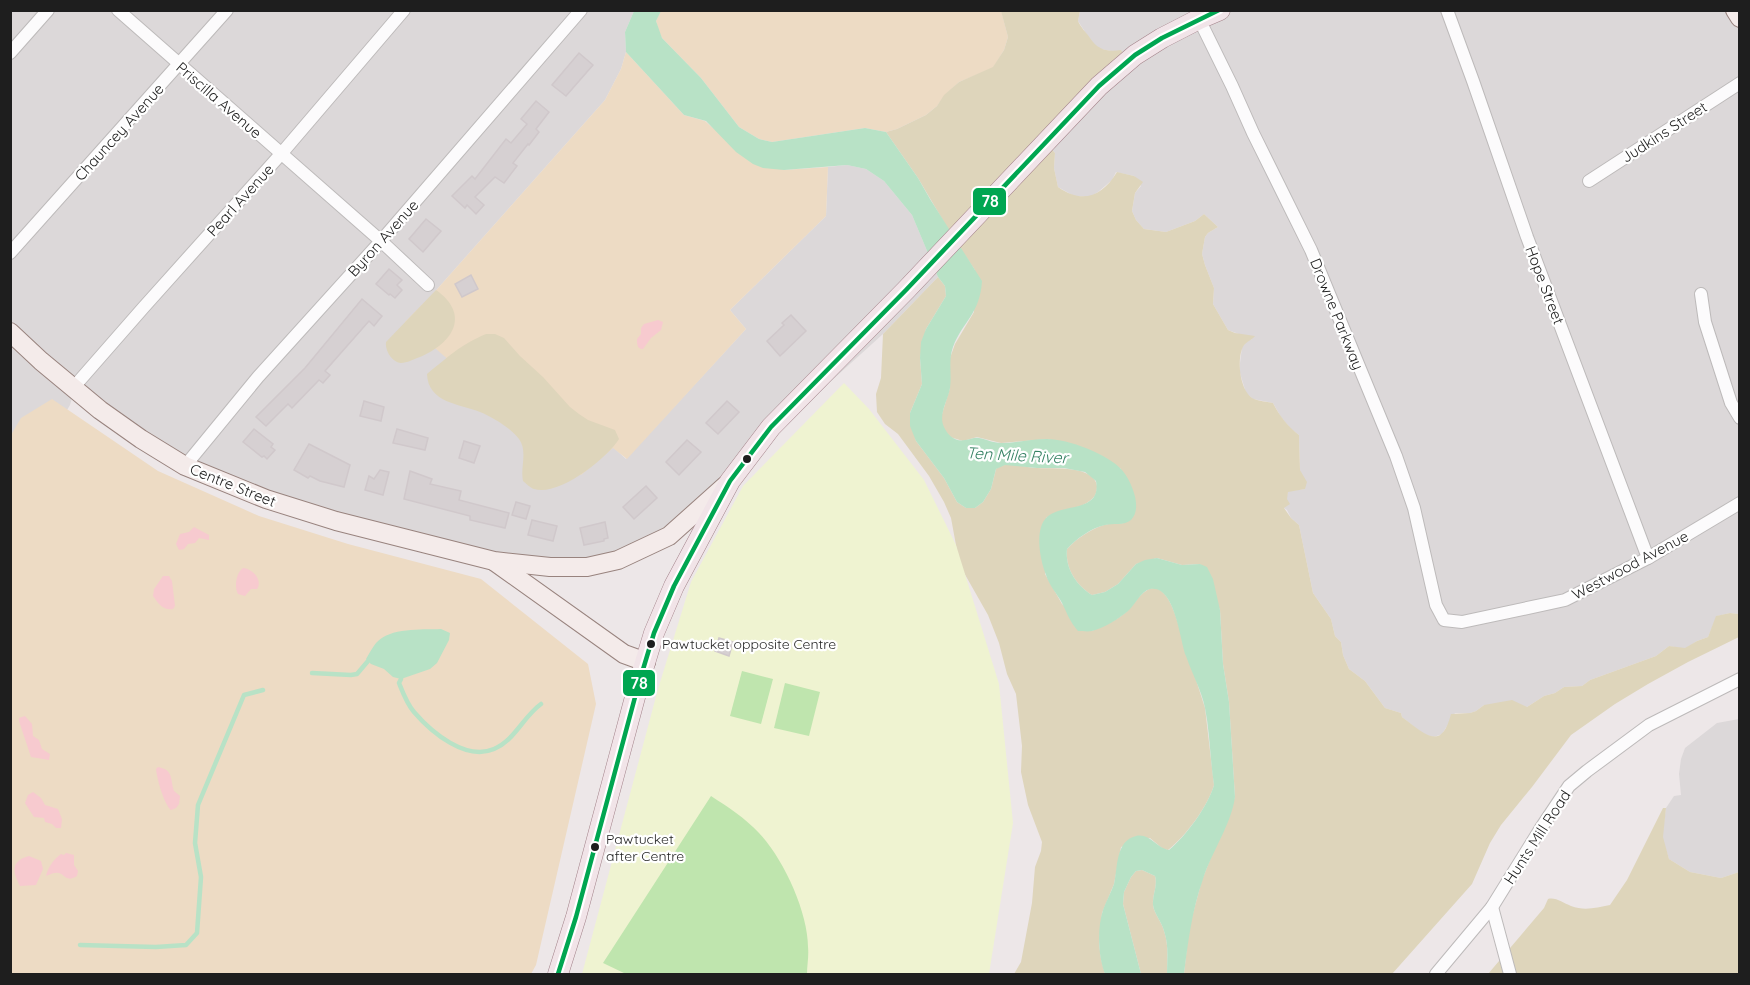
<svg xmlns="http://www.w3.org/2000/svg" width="1750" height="985" font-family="Quicksand,sans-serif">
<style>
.residential{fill:#dcd8d9}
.grass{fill:#eddbc4}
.forest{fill:#ded5bb}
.sand{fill:#f7cacf}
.park{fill:#eff3d1}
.pitch{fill:#bfe5ae}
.water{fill:#b8e2c6}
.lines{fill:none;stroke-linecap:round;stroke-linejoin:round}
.stream{stroke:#b8e2c6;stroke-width:4.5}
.building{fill:#d6d0d2;stroke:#d0c8cb;stroke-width:1.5}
.minor-casing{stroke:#bdbaba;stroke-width:14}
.secondary-casing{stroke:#98837e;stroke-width:20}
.primary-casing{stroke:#a3838a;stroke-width:21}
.minor{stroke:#fcfbfc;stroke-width:12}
.secondary{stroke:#f4ebea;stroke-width:18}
.primary{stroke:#f1e4e8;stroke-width:20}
.bus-1-casing{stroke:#fff;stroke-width:9}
.bus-1{stroke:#00a651;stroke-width:4.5}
.bus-dot{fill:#1e1e1e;stroke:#fff;stroke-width:2}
.labels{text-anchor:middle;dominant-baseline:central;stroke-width:4.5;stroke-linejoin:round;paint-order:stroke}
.bus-label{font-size:14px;fill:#1e1e1e;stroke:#fff;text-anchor:start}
.street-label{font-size:15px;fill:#1e1e1e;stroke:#fff}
.water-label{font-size:16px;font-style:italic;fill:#368264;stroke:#fff}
.line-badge{stroke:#fff;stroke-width:2}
.badge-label{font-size:16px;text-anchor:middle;font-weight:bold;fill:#fff}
</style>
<rect width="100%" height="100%" fill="#ede7e8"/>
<g class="residential">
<polygon points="11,11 634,11 625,32 626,52 621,69 605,100 431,296 406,322 613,447 626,459 746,329 730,310 826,216 828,167 847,165 866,169 884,181 912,215 938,277 883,334 829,383 756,456 703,518 666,544 518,571 192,469 75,388 70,405 60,422 11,451"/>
<polygon points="1080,11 1739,11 1739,614 1730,613 1717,616 1708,637 1697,641 1685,649 1669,646 1656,656 1590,680 1582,686 1564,687 1555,693 1544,696 1527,707 1484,705 1476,711 1470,713 1455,713 1442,734 1434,737 1423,734 1402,717 1401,713 1385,708 1365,681 1349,669 1343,655 1341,642 1335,636 1331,619 1313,593 1299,525 1291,518 1287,510 1284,508 1288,491 1305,489 1300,470 1299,435 1291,429 1281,417 1273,403 1253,399 1246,393 1240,373 1240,363 1242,347 1247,341 1252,339 1228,330 1213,304 1214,288 1205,265 1202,254 1205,237 1208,233 1218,227 1204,214 1195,221 1166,232 1144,229 1136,220 1132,211 1135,193 1141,186 1134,176 1116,172 1112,180 1098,192 1090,197 1074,196 1058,187 1054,168 1055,153 1048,145 1112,51 1100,49 1093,44 1078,21"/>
<polygon points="1739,719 1739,872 1721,878 1690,872 1669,859 1662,837 1666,808 1674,796 1681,795 1679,774 1681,759 1685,748 1717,723"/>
</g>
<g class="grass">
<polygon points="661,10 1001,10 1008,37 1004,50 993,68 959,82 945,95 937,106 926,115 897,129 886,132 865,128 772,142 759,139 739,127 701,78 662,38 658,29 656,21"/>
<polygon points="626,52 684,115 705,121 713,128 784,170 828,167 826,216 730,310 746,329 627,459 613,448 581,475 405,322 431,296 605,100 621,69"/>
<polygon points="52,399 158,471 259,516 348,544 481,579 588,664 596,704 536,965 531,974 11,974 11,435 21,418"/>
</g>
<g class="forest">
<path d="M1001 11H1080L1078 21C1081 28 1086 32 1090 38 1098 50 1107 52 1121 50L1130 64 1048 145 1055 153 1054 168 1058 187C1082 204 1102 197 1117 172L1134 176 1143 182 1135 193 1132 211 1136 220 1144 229 1166 232 1195 221 1204 214 1218 227 1208 233 1205 237 1202 254 1205 265 1214 288 1213 304 1228 330 1235 333 1255 336C1251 341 1244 342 1242 349 1237 362 1240 392 1254 399 1259 401 1267 402 1273 403 1279 415 1288 427 1299 435L1300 470 1307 482 1305 489 1288 492 1287 499 1290 504 1284 508 1291 518 1299 525 1313 593 1331 619 1335 636 1341 642 1343 655 1349 669 1365 681 1385 708 1401 713 1402 717C1424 733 1441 753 1451 714L1470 713 1476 711 1484 705 1512 700 1527 707 1544 696 1555 693 1564 687 1582 686 1590 680 1656 656 1669 646 1685 648 1697 641 1708 637 1716 616 1730 613 1739 614V637L1688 662 1648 684 1615 704 1571 735 1532 787 1501 825 1490 843 1472 884 1392 974H1184L1189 928 1202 880 1235 797 1229 702 1223 664 1220 610 1200 564 1182 565 1157 558 1136 564 1118 584 1105 592 1092 595C1076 585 1065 568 1067 549 1076 539 1091 529 1104 525 1110 523 1118 524 1124 523L1121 469 1100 455 1048 439 1001 443 977 437 963 441 950 437 945 431 942 424V414L950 388V358L955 344 974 312 975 270 954 239 918 178 886 132 897 129 926 115 937 106 944 95 959 82 993 67 1004 50 1008 37Z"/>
<path d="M938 277 945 286 946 296 926 329 920 358 922 384 910 413 916 441 944 478 957 502 966 508H975L983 502 991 489 996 469C999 467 1002 465 1005 465 1015 463 1028 468 1038 468 1053 469 1094 465 1097 486 1097 490 1096 495 1093 498 1080 511 1060 508 1046 518L1045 574 1062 604 1092 631C1104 625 1116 621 1126 612 1133 606 1138 596 1146 591 1161 580 1171 603 1175 614L1205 708 1214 785C1208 806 1186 836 1168 850L1163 849 1150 838 1121 847 1114 884 1102 913 1099 944 1101 959 1105 974H1014L1021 962 1032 903 1035 867 1041 851 1042 842 1028 805 1021 772 1022 746 1016 694 1007 674 999 643 988 615 963 571 958 556 951 518 944 502 929 476 898 434 885 424 877 412 876 394 881 378 883 334Z"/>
<path d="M436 290C471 315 453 343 420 357 414 359 407 363 401 363 392 362 385 351 386 342Z"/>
<path d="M486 334H495L504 338 520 356 543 377 570 407 579 414 588 420 615 430 619 439C607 458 559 497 534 489 530 488 526 483 523 481 520 467 528 452 519 439 512 429 491 416 480 412 460 404 428 403 427 374 448 357 460 345 486 334Z"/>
<path d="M1663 808H1666L1663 837 1669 859 1690 872 1721 878 1739 872V974H1488L1544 908 1548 899C1556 897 1563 903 1571 906 1584 911 1596 908 1610 905L1627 880Z"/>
<path d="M1142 870 1155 876C1158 886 1152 895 1153 905 1154 914 1162 922 1164 931 1169 945 1167 960 1167 974H1141L1123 904 1124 892 1131 877 1136 871Z"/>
</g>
<g class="sand">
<path d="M658 320 663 322 661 330 651 338 643 349C637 349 637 344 637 339L641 334V328L644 324Z"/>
<polygon points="194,527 209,535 209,540 199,538 195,543 188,544 184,549 179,550 176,544 180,534 189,532"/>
<path d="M243 568C253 569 263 580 257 589H251L245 596 238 594C234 587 236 573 243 568Z"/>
<path d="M163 576H169L172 581 175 606 173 609C163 611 158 603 153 596L154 589Z"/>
<polygon points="25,716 32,724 33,736 39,740 42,749 50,754 49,760 31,757 19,721 19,718"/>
<path d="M158 767C174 770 170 779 174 791L180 796 179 804 176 808 171 810C164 804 157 779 156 769Z"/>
<polygon points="33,792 41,798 45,805 58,809 62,819 61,828 56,828 52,824 45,822 44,818 34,817 25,803 28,795"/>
<path d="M66 853 74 855V865L78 871 77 876C64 884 65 871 55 873 52 873 49 875 46 876 48 867 54 859 61 854L64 855Z"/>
<path d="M29 856 41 861 43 869 36 885 20 886C12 871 11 861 29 856Z"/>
</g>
<polygon class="park" points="844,383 869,409 924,480 956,545 999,684 1013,823 989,974 582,974 658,689 691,582 743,486"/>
<g class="pitch">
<polygon points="742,671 773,679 761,724 730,716"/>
<polygon points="785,683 820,692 809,736 774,728"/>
<path d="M711 796C728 807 745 818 759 833 783 858 808 912 808 947 809 956 807 965 807 974H626L603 963Z"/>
</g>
<g class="water">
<path d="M634 11H661L656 21 662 38 701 78 739 127 759 139 772 142 865 128 886 132 918 178 930 199 982 281C980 314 963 321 953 347 948 361 952 374 950 388 948 401 938 414 944 427 948 436 956 442 965 440 970 440 974 437 979 438 986 439 993 443 1001 443 1016 443 1031 439 1047 439 1068 439 1108 454 1122 470 1127 476 1130 482 1133 490 1136 498 1139 512 1131 520 1124 526 1113 523 1105 525 1091 528 1076 539 1067 549 1065 568 1076 585 1092 595L1105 592 1118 584 1136 564 1145 560 1157 558 1182 565 1200 564 1207 567 1213 579 1220 610 1223 664 1229 702 1235 797C1231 825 1212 851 1203 879 1192 910 1188 942 1184 974H1167C1167 960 1169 945 1164 931 1162 922 1154 914 1153 905 1152 895 1158 886 1155 876L1142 870 1136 871 1131 877 1124 892 1123 904 1141 974H1105C1098 956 1097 929 1103 910 1106 901 1111 893 1114 884 1118 868 1115 841 1136 836 1150 833 1156 848 1169 850 1186 836 1208 806 1214 785 1210 759 1210 733 1205 708 1201 689 1192 674 1186 656 1180 641 1175 584 1150 589 1141 591 1135 605 1128 611 1120 618 1102 629 1092 631 1088 632 1082 631 1078 631 1070 622 1067 613 1062 603 1057 594 1049 585 1046 575 1040 560 1034 529 1047 517 1062 503 1102 513 1096 481L1085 472 1064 468H1037L1005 465 996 469 991 489 983 502 975 508H966L957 502 944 478 916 441 910 426V413L922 384 920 358 921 342 926 329 946 296 945 286 938 277 912 215 884 181 866 169 847 165 784 170 763 168 753 164 736 152 706 121 684 115 626 52 625 32Z"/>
<path d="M441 629 450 633 449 640 437 663 430 669 401 679 393 677 384 669 371 664 366 659C369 654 372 648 376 643 391 627 420 630 441 629Z"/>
</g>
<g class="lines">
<g class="stream">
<polyline points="312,673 351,675 357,674 368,661"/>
<path d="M401 679 399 683C403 693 407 704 414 712 432 733 466 761 494 749 515 740 523 717 541 704"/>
<polyline points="80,945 156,947 186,945 197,933 201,877 195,843 198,805 244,695 263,690"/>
</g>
</g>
<g class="building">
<polygon points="579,53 593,65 566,96 552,85"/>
<polygon points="536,101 549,112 536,129 539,132 529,145 528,144 513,163 517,166 504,183 495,177 475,197 484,205 476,214 467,205 465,208 452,196 472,176 475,179 506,139 511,143 527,124 521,119"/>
<polygon points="426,219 441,231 423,252 409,239"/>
<polygon points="389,269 402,280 397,285 402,290 395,298 390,294 389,295 376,284"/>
<polygon points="471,275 478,289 462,297 455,284"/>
<polygon points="362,299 382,316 374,326 369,321 325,371 330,375 323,383 319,380 292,408 288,404 266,426 256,417 305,368"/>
<polygon points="791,315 806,331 780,356 767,341 784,325 782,323"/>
<polygon points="364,401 384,407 381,421 360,416"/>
<polygon points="727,401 739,412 718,434 706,423"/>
<polygon points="254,429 273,444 271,447 275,450 267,459 264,456 262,457 243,442"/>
<polygon points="397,429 428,438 425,450 393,443"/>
<polygon points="687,440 701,452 679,475 666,462"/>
<polygon points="464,441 480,446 474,463 459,458"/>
<polygon points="309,444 350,465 344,487 320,481 310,476 308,478 294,470"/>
<polygon points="380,470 389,472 383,495 365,490 369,476 374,479"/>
<polygon points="410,471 432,479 430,484 461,491 459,500 509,513 505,528 470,520 470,516 404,499"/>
<polygon points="646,486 657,498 634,519 623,507"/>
<polygon points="516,502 530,506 526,519 512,515"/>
<polygon points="532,520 557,526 553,541 528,535"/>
<polygon points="605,522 608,538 604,539 604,541 584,545 580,528"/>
<polygon points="719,638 733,642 729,656 715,651"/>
</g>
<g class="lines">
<g class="minor-casing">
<g id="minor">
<polyline points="118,10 381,241 428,285"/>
<polyline points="1447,10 1473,81 1527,237 1648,558"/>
<polyline points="1199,19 1232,86 1253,133 1311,250 1396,456 1414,508 1436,605 1444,620 1462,622 1565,600 1648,558 1740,503"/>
<polyline points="10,53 48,10"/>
<polyline points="1589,181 1740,83"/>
<polyline points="10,253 227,10"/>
<polyline points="1701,294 1705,322 1731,403 1740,418"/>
<polyline points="73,388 143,308 281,154 404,10"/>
<polyline points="185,466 258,377 381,241 581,10"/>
<polyline points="1492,907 1510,974"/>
<polyline points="1436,974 1492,907 1541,828 1569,786 1587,771 1649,725 1740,679"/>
</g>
</g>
<g class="secondary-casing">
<g id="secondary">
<polyline points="1735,10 1740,18"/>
<polyline points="10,332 41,361 100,410 141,439 185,466 266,499 336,521 494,561 550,567 587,567 618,560 669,536 726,485"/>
<polyline points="495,562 624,654 646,662"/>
</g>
</g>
<g class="primary-casing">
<polyline id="primary" points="558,974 576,917 638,686 654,633 674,586 730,481 771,427 906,290 1099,86 1135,55 1162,38 1199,19 1220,10"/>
</g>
<use href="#minor" class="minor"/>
<use href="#secondary" class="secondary"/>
<use href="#primary" class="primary"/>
<g class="bus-1-casing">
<polyline id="bus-1" points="558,974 576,917 638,686 654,633 674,586 730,481 771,427 906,290 1099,86 1135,55 1162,38 1219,10"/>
</g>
<use href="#bus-1" class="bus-1"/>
</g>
<g class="bus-dot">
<circle cx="747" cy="459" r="5"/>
<circle cx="651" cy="644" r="5"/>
<circle cx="595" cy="847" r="5"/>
</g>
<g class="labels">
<g class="bus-label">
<text x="662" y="644">Pawtucket opposite Centre</text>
<text x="606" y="839">Pawtucket<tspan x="606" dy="17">after Centre</tspan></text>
</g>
<g class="street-label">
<text transform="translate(219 100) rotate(41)">Priscilla Avenue</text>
<text transform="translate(119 132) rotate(-48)">Chauncey Avenue</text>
<text transform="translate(1664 132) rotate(-33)">Judkins Street</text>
<text transform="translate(240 200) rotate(-48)">Pearl Avenue</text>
<text transform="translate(383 238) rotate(-48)">Byron Avenue</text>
<text transform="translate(1545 285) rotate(69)">Hope Street</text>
<text transform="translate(1337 314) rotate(68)">Drowne Parkway</text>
<text transform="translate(233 485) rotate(22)">Centre Street</text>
<text transform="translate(1630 565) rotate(-28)">Westwood Avenue</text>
<text transform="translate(1537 837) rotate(-57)">Hunts Mill Road</text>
</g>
<g class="water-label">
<text transform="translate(1017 455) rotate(3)">Ten Mile River</text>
</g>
</g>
<g class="line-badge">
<rect x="972" y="187" width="35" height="29" rx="6" fill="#00a651"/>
<rect x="622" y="669" width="34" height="28" rx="6" fill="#00a651"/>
</g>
<g class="badge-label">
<text x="990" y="207">78</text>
<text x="639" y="689">78</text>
</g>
<rect width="1750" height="985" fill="none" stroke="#1e1e1e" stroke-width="24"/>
</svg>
